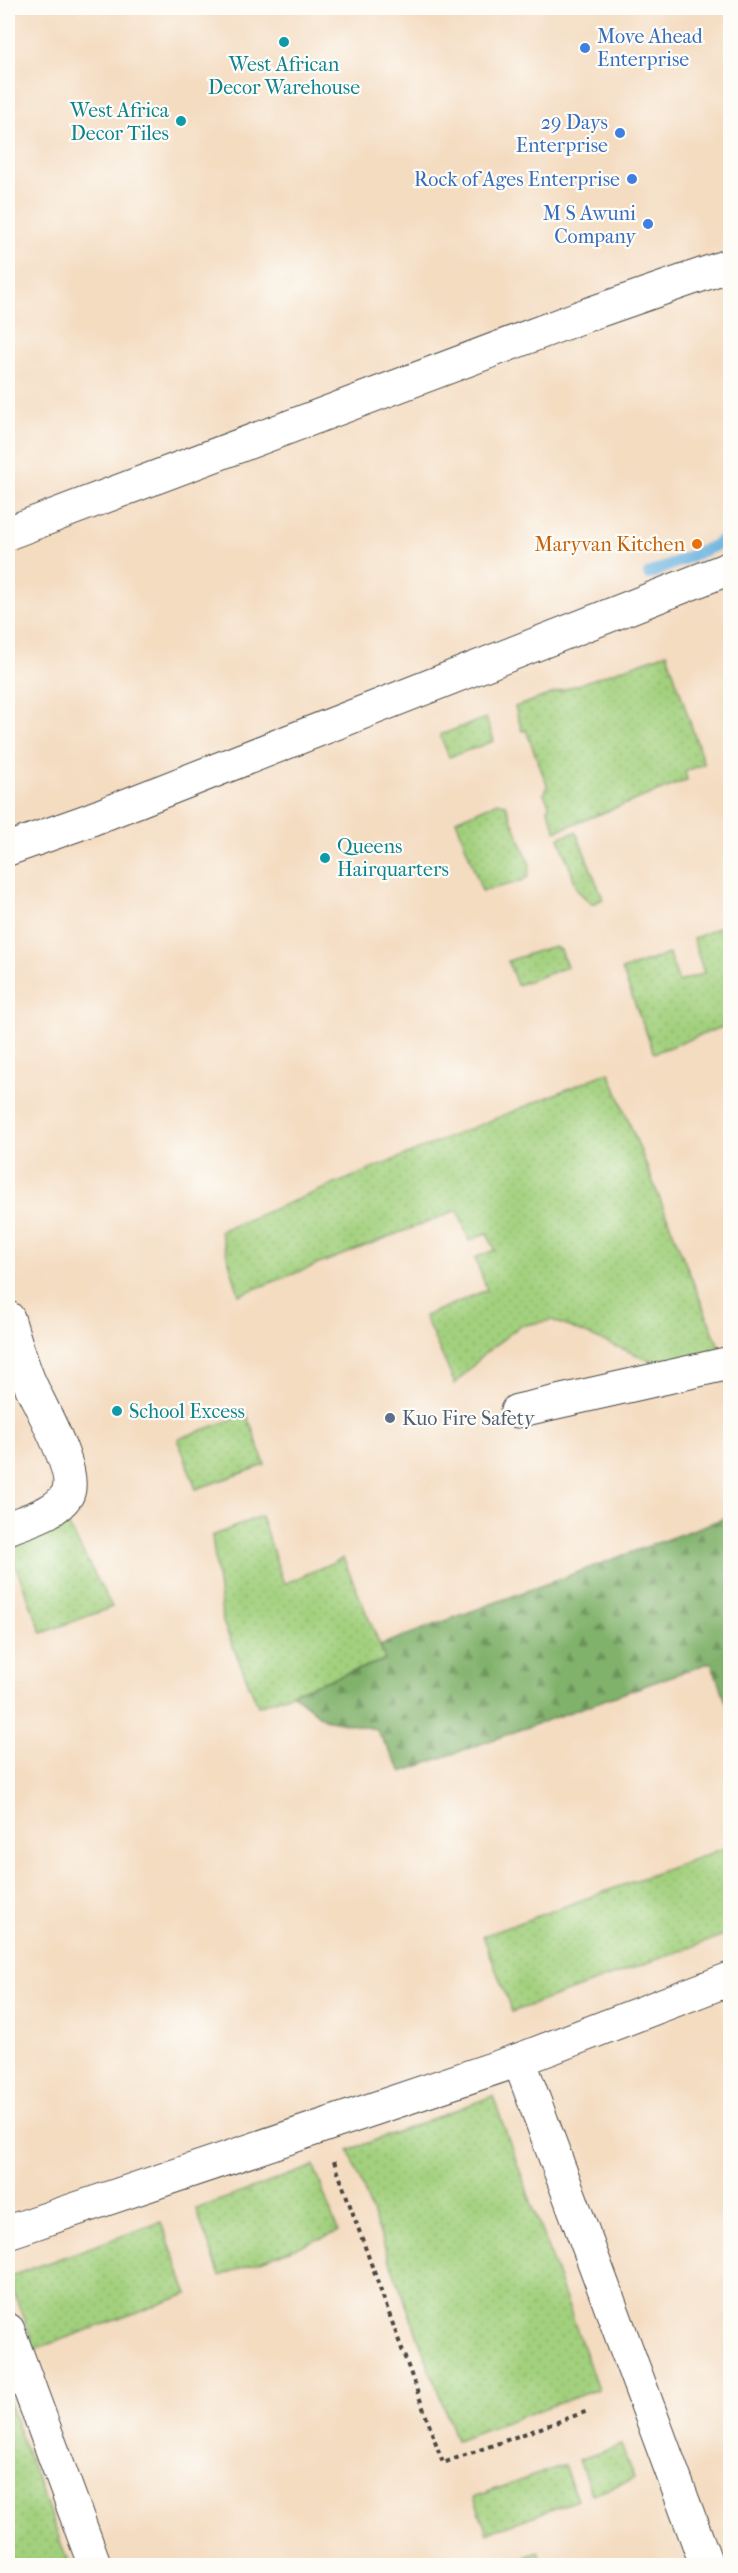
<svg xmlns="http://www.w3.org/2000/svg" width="738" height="2573" font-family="'IM FELL French Canon',serif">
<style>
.grass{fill:url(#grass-dots);stroke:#667e54;stroke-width:1.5}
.forest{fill:url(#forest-firs);stroke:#566e4c;stroke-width:1.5}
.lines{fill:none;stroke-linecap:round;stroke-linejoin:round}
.stream{stroke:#66b0de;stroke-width:12}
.minor-casing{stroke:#494642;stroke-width:35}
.path{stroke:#494642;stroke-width:4;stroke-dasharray:4.5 4.5;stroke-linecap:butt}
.minor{stroke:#fff;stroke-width:33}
.culture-dot{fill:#0f9aa8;stroke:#fdfcf7;stroke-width:2}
.shop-dot{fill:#3f7fe0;stroke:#fdfcf7;stroke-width:2}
.food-dot{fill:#e8710a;stroke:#fdfcf7;stroke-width:2}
.service-dot{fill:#5c6f8a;stroke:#fdfcf7;stroke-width:2}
.labels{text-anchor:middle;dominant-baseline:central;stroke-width:4.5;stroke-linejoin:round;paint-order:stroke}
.shop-label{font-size:20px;fill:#366cbe;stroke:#fdfcf7;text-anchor:end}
.culture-label{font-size:20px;fill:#0d838f;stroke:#fdfcf7;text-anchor:start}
.food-label{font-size:20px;fill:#c56008;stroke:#fdfcf7;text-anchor:end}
.service-label{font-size:20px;fill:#4e5e75;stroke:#fdfcf7;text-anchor:start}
</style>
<defs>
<pattern id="grass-dots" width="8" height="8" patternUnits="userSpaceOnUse" patternTransform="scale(1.5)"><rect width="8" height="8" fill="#a2d07d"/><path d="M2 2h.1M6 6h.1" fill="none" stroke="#8cb36c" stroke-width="1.8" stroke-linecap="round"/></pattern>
<pattern id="forest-firs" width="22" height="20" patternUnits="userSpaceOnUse" patternTransform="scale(1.5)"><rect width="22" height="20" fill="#81b26c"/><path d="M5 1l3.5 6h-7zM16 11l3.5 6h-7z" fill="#6a9159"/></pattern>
</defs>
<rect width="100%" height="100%" fill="#fdfcf7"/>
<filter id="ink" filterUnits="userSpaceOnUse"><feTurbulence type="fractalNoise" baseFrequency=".0167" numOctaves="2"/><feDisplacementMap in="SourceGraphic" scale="12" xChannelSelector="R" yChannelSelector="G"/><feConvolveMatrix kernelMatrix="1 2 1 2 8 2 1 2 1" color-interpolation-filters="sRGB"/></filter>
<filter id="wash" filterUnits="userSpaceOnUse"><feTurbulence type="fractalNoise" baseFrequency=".008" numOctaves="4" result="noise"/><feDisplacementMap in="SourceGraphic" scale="24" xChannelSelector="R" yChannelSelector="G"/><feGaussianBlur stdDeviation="1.35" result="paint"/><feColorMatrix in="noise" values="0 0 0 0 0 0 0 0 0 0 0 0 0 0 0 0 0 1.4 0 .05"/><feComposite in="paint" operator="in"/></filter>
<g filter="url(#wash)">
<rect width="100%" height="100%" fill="#f4dcc1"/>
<g class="grass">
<polygon points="667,653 704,764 685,771 687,780 556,831 548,810 549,804 544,794 547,785 526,730 522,731 515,707"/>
<polygon points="486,718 494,741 449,757 440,735"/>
<polygon points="498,802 506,805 509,813 530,865 528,877 519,882 482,891 456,820"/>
<polygon points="576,832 603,899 592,904 578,891 559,837"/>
<polygon points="730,922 730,1024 654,1053 622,970 669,954 679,982 704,973 693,939"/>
<polygon points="555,947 560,950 567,967 517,985 508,961 547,948"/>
<polygon points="609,1072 723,1357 687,1362 652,1361 552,1320 520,1326 485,1353 455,1384 424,1316 487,1290 475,1258 495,1250 487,1233 469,1241 458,1210 239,1295 220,1231"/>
<polygon points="247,1414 265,1465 196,1489 178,1439"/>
<polygon points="261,1516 284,1584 343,1558 386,1659 258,1706 223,1622 212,1536"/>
<polygon points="66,1521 112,1607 42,1633 8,1547"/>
<polygon points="730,1846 730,1933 512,2012 483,1936"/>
<polygon points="493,2096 598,2389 456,2440 349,2150"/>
<polygon points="314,2166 338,2232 220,2276 196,2209"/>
<polygon points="161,2222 188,2294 35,2349 8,2277"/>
<polygon points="8,2401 69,2565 8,2565"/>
<polygon points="621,2445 634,2479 592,2494 579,2460"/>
<polygon points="564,2465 577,2500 487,2533 474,2497"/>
<polygon points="539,2552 544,2565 500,2565"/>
</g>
<polygon class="forest" points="730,1516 730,1713 711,1662 402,1772 376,1729 324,1719 292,1693 385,1660 380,1645"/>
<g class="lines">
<polyline class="stream" points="649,574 714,546 730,535"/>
</g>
</g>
<g filter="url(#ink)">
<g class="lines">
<g class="minor-casing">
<g id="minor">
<polyline points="8,533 586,315 730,265"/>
<polyline points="8,849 84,822 730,568"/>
<path d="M8 1318C14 1338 20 1359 28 1379 37 1402 80 1473 67 1495 55 1514 27 1520 8 1528"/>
<polyline points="517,1411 730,1363"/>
<polyline points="519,2060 707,2566"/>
<polyline points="8,2232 519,2060 730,1979"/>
<polyline points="8,2330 95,2566"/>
</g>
</g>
<polyline class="path" points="334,2161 443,2463 588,2411"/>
<use href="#minor" class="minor"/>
</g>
</g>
<g class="culture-dot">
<circle cx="284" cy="42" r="6"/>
<circle cx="181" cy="121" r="6"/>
<circle cx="325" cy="858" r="6"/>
<circle cx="117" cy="1411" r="6"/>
</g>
<g class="shop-dot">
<circle cx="585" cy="48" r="6"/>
<circle cx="620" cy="133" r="6"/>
<circle cx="632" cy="179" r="6"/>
<circle cx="648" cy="224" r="6"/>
</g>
<circle class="food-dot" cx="697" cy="544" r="6"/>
<circle class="service-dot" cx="390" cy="1418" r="6"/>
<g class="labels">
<g class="shop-label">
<text x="597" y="36" text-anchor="start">Move Ahead<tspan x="597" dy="23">Enterprise</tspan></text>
<text x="608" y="122">29 Days<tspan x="608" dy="23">Enterprise</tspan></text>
<text x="620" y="179">Rock of Ages Enterprise</text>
<text x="636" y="213">M S Awuni<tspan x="636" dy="23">Company</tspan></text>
</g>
<g class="culture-label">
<text x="284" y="64" text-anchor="middle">West African<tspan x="284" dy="23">Decor Warehouse</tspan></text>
<text x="169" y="110" text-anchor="end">West Africa<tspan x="169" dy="23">Decor Tiles</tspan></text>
<text x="337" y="846">Queens<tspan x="337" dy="23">Hairquarters</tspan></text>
<text x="129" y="1411">School Excess</text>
</g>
<g class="food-label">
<text x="685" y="544">Maryvan Kitchen</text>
</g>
<g class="service-label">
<text x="402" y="1418">Kuo Fire Safety</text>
</g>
</g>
<rect width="738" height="2573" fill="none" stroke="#fdfcf7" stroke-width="30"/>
</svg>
